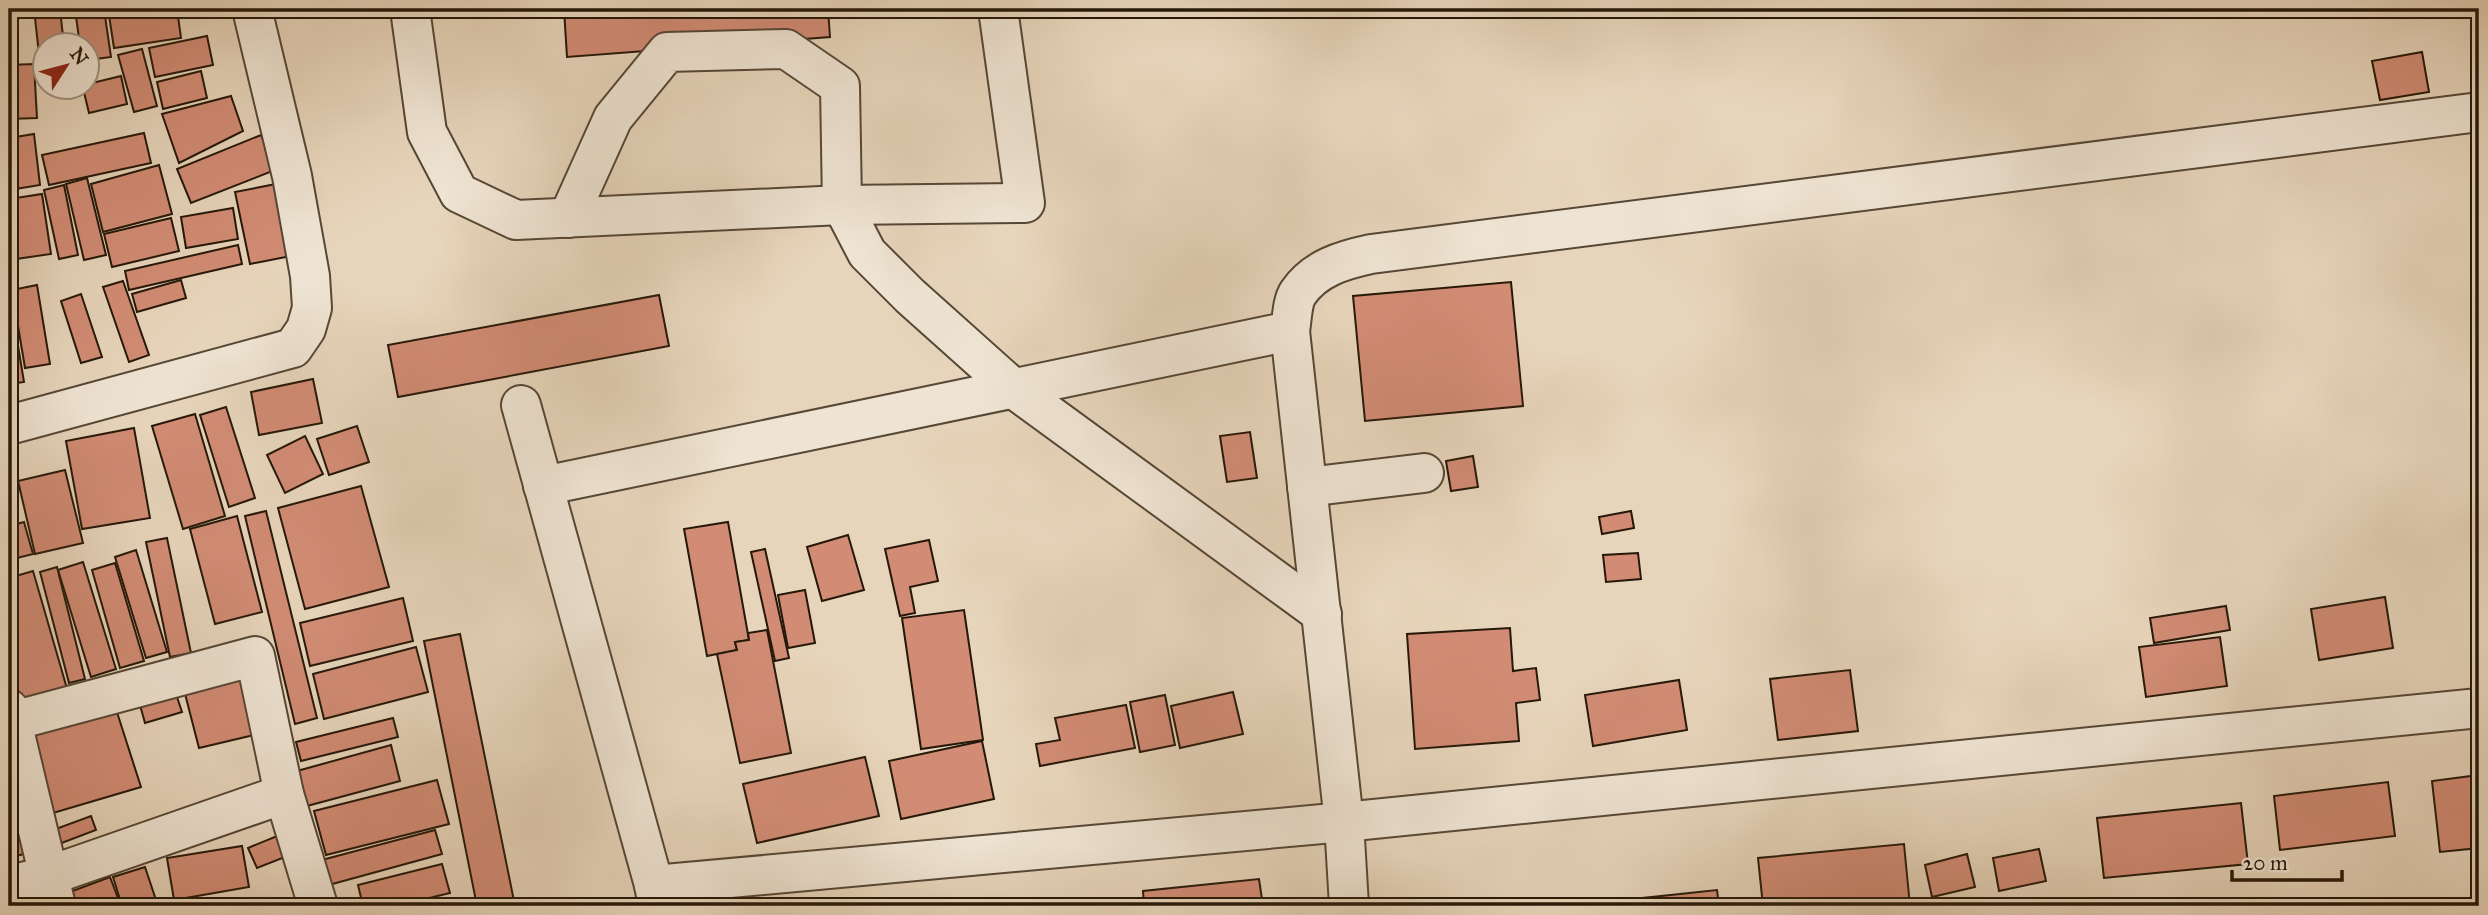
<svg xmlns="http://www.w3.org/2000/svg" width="2488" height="915" font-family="'IM FELL Great Primer',serif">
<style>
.building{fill:#d28c75;stroke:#261809;stroke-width:2}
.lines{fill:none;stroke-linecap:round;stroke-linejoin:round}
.minor-casing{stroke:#564736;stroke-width:42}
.minor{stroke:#efe4d3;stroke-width:38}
</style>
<rect width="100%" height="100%" fill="#e7d5bb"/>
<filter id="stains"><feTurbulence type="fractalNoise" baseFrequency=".00286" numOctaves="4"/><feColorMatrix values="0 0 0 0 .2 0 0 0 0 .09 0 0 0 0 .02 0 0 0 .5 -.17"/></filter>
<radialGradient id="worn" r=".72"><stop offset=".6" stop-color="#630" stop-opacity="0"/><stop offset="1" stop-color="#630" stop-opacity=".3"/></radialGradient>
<g class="building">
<polygon points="34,9 60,9 64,46 46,46 46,62 40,63"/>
<polygon points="75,9 104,9 111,57 88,60 88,46 80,46"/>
<polygon points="108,9 177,9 181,38 114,48"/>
<polygon points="564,9 828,9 830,37 567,57"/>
<polygon points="207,36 213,65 155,77 149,48"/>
<polygon points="142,49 157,106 134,112 118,55"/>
<polygon points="2422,52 2429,92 2380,100 2372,61"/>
<polygon points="34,64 37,118 9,119 9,65"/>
<polygon points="201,71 207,98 163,109 157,82"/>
<polygon points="121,76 127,104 89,113 83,88 88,88 88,84"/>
<polygon points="231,96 243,131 179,163 162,114"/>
<polygon points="144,133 151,163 49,185 42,155"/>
<polygon points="34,134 40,185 9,190 9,138"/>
<polygon points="261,135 275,170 191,203 177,169"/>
<polygon points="159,165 172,214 103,232 91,184"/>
<polygon points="87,178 106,255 84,260 66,184"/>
<polygon points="276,184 291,256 250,264 235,192"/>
<polygon points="64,185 78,255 59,259 44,190"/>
<polygon points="42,194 51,254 9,260 9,199"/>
<polygon points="233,208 238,239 186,248 181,217"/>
<polygon points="171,218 179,251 112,267 104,234"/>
<polygon points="238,245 242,264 129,290 125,271"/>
<polygon points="181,280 186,298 137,312 132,294"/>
<polygon points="123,281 149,355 129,362 103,287"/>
<polygon points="1511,282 1523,406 1365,421 1353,296"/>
<polygon points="37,285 50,364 25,368 12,290"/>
<polygon points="9,291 24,382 9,384"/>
<polygon points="81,294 102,357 81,363 61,301"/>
<polygon points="659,295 669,346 398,397 388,345"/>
<polygon points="313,379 322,423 259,435 251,392"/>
<polygon points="226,407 255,498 229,507 200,415"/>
<polygon points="195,414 225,516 183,529 152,426"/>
<polygon points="357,426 369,462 329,475 317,439"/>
<polygon points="134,428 150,518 82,529 66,441"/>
<polygon points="1250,432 1257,478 1227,482 1220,436"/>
<polygon points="305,436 323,474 285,493 267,455"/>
<polygon points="1473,456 1478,487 1451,491 1446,461"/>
<polygon points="65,470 83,543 35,554 18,481"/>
<polygon points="9,479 17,511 9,513"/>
<polygon points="361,486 389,587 305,609 278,508"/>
<polygon points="266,511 317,718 295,724 245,516"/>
<polygon points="1631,511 1634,528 1602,534 1599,517"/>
<polygon points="237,516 262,612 215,624 190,529"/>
<polygon points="24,522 33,554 9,560 9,526"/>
<polygon points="728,522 749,640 735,642 737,650 707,656 684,529"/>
<polygon points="848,535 864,590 822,601 807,547"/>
<polygon points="167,538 191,653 170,657 146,542"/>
<polygon points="929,540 938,581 910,587 915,613 900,616 885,549"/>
<polygon points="765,549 789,658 775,661 751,552"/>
<polygon points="136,550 167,652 146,658 115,557"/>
<polygon points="1638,553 1641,579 1606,582 1603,555"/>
<polygon points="83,562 116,669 91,677 58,570"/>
<polygon points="115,563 144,661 120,668 92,570"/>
<polygon points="57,567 85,679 69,683 40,572"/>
<polygon points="33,571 68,692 17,707 9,680 9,578"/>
<polygon points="805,590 815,643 788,648 778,595"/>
<polygon points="2385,597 2393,648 2319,660 2311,609"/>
<polygon points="403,598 413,641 310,666 300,623"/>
<polygon points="2226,606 2230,630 2154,643 2150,618"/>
<polygon points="964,610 983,740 921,749 902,618"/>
<polygon points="1510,628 1513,671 1536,668 1540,700 1516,703 1519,741 1415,749 1407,634"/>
<polygon points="767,630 791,753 740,763 717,654 737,650 735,642 749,640 748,633"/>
<polygon points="460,634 515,906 477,906 424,641"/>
<polygon points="2220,637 2227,686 2146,697 2139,647"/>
<polygon points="416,647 428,692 324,719 313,674"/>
<polygon points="1850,670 1858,731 1778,740 1770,679"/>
<polygon points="239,672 254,735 199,748 183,686"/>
<polygon points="1679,680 1687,730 1593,746 1585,695"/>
<polygon points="174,688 182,712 145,723 138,698"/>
<polygon points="1233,692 1243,734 1180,748 1171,706"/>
<polygon points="1165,695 1175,745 1140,752 1130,702"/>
<polygon points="1126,705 1135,748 1040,766 1036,744 1060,740 1055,718"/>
<polygon points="115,706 141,787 53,813 28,732"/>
<polygon points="393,718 398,737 301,761 296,742"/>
<polygon points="982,741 994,799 901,819 889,761"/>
<polygon points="391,745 400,781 307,806 297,771"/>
<polygon points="865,757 879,816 757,843 743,784"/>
<polygon points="2479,775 2479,848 2440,852 2432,781"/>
<polygon points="437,780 449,824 326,855 314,811"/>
<polygon points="2388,782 2395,836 2280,850 2274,796"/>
<polygon points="2241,803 2248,864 2104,878 2097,818"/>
<polygon points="19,806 31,852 9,858 9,808"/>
<polygon points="91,816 96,830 59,844 53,830"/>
<polygon points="435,830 442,854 325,886 318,861"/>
<polygon points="277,836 285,857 257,868 248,848"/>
<polygon points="1904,844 1910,906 1763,906 1758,858"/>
<polygon points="242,846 249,887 174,900 167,858"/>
<polygon points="2039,849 2046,881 1999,891 1993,858"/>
<polygon points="1967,854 1975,887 1932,897 1925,865"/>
<polygon points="442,864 450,893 396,906 363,906 358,885"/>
<polygon points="145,867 158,906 122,906 113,877"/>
<polygon points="110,877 121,906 72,906 67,893"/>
<polygon points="1259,879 1263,906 1144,906 1143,891"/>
<polygon points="1717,890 1719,906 1644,906 1643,898"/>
<polygon points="42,894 45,906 15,906 14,902"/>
<polygon points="268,898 271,906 240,906"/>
</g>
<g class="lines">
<g class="minor-casing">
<g id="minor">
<polyline points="410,9 427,132 459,193 516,220 842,205 1025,203 998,9"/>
<polyline points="568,218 613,118 667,52 786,49 840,86 842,205 867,253 910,296 1014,389 1322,614"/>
<polyline points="521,405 654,885"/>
<polyline points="9,425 293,348 306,329 312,308 310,276 292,176 252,9"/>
<polyline points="543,486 1290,331"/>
<polyline points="1307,487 1424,473"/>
<polyline points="9,709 56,906"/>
<polyline points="9,722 255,656 284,794 318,906"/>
<polyline points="9,885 48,876 284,794"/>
<polyline points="658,906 654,885 1344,822 2479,708"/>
<path d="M1349 906 1344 822 1290 331C1292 320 1292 302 1298 293 1315 268 1343 260 1371 254L2479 112"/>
</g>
</g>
<use href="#minor" class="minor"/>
</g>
<rect width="2488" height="915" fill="none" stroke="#e7d5bb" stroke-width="35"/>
<rect x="10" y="10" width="2467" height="894" fill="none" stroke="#261809" stroke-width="3.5"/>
<rect x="18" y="18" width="2453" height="880" fill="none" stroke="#261809" stroke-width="2"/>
<g transform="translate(66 66) rotate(54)"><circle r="33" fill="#efe4d3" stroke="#9f9282" stroke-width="2"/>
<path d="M0-5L12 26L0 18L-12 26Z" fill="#8f2418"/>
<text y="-10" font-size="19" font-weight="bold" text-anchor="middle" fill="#261809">N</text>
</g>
<path d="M2232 870v10h110v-10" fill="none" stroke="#261809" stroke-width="3.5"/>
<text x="2243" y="870" font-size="21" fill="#261809" stroke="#efe4d3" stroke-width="5" paint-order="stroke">20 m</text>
<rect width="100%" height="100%" filter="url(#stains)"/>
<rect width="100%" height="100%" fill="url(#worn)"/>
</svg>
